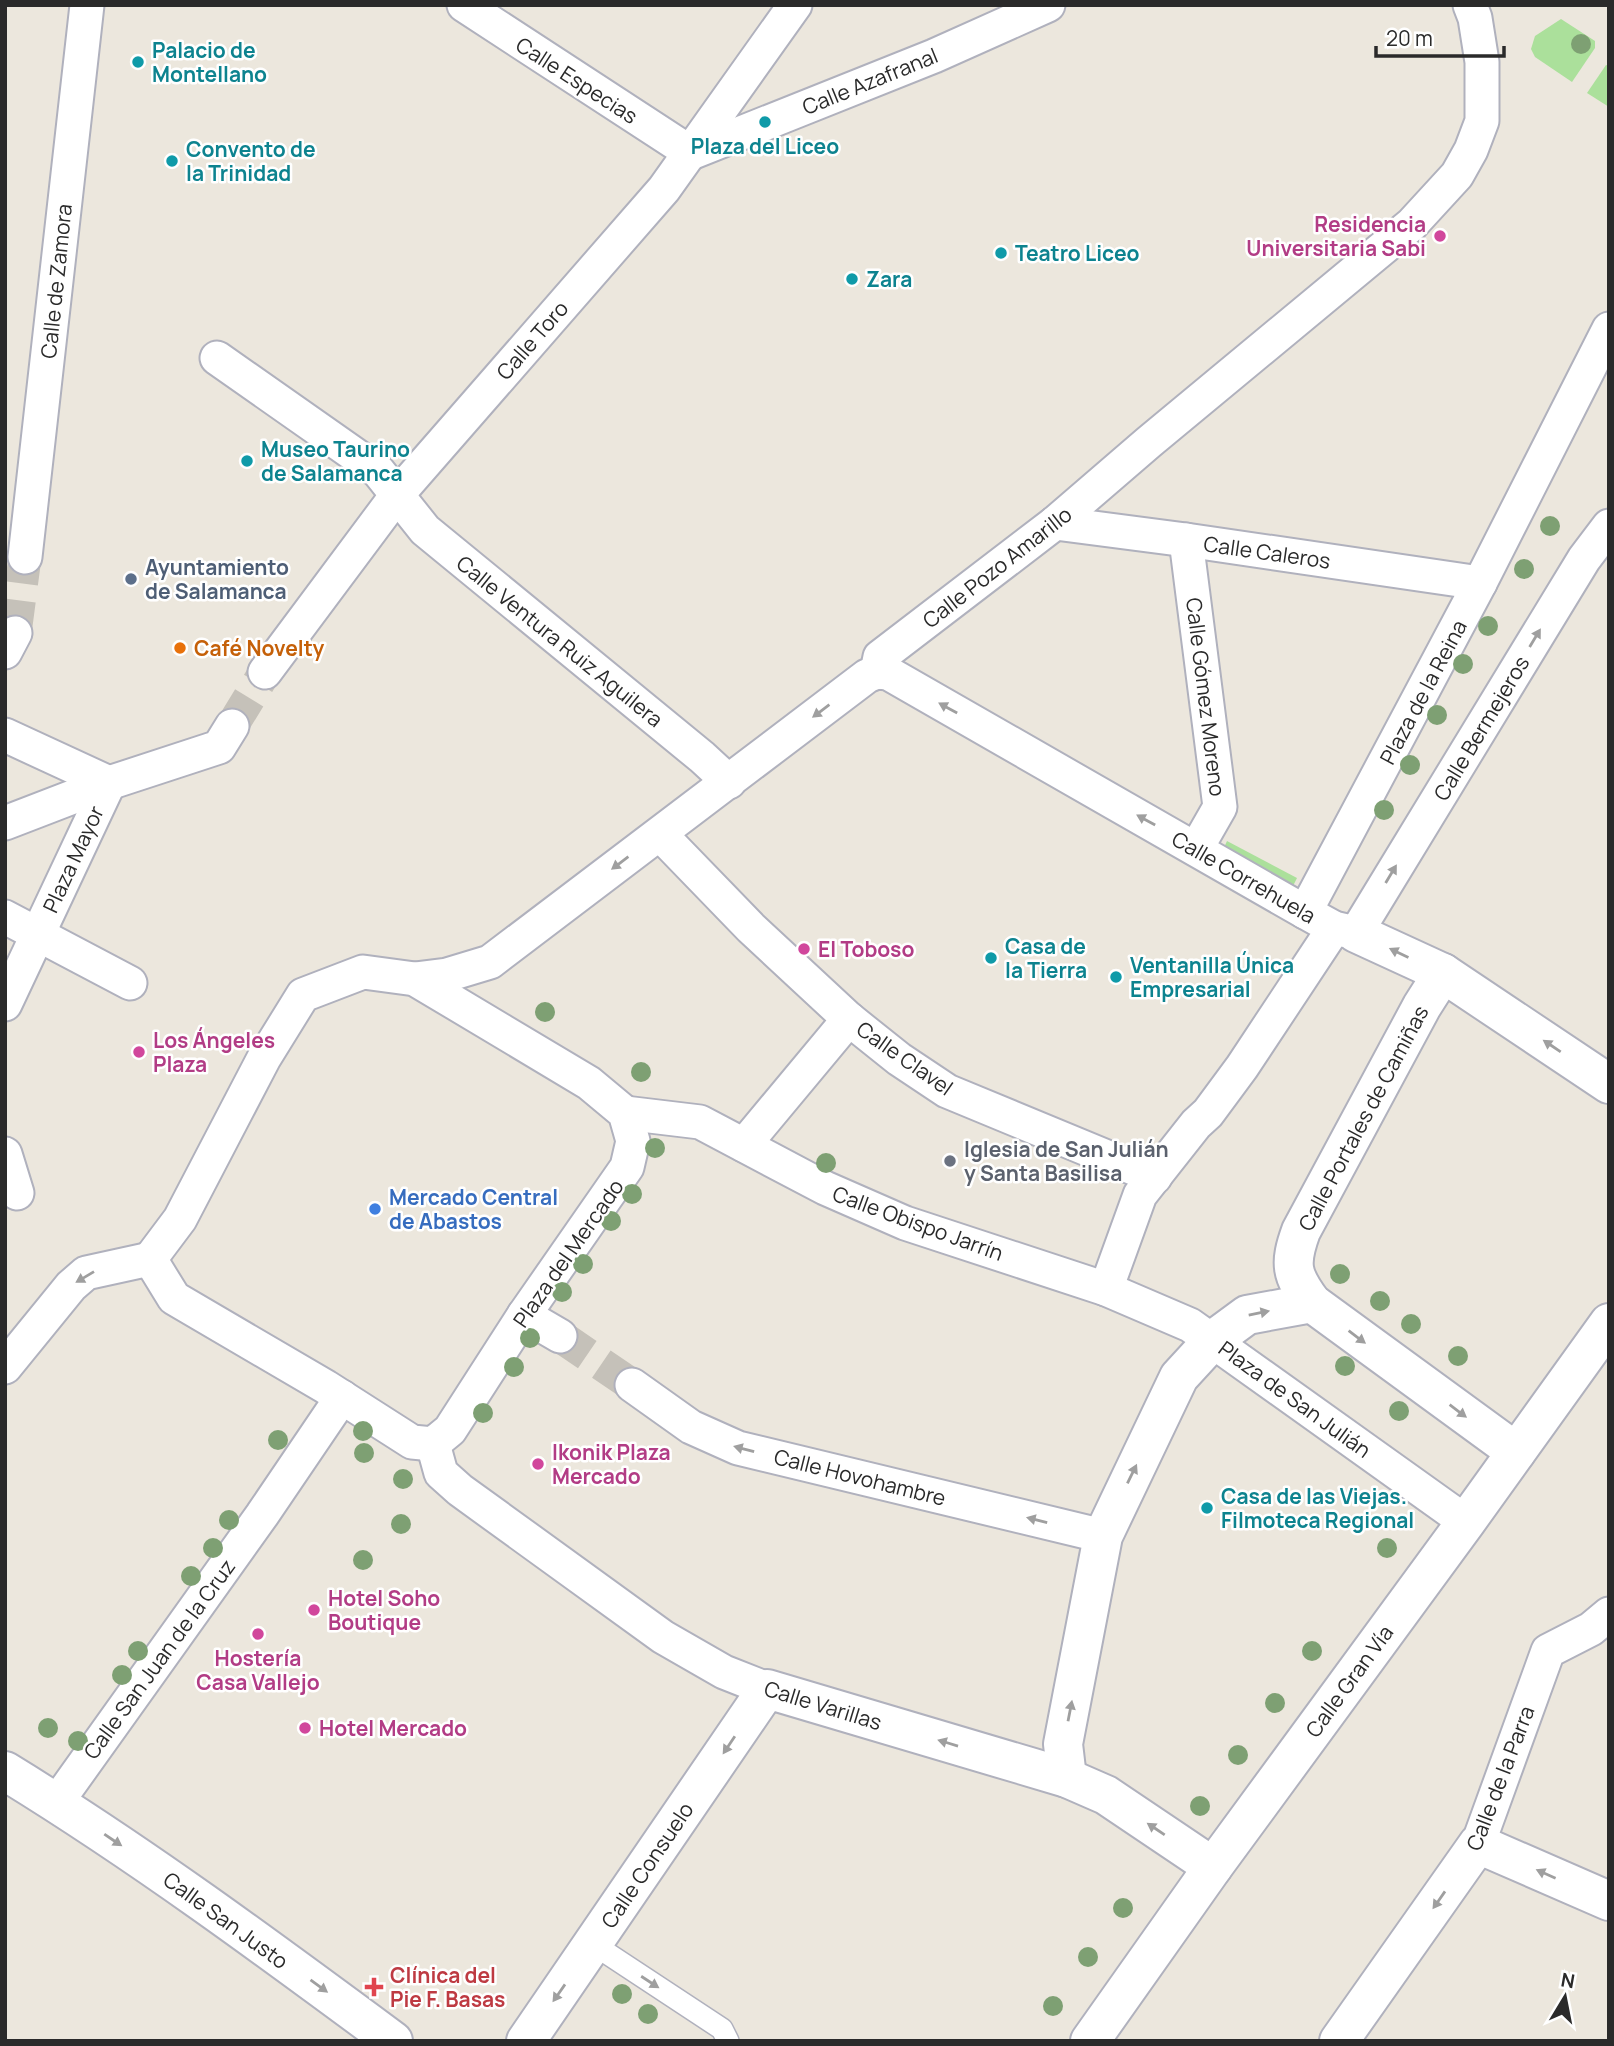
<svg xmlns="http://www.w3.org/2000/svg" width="1614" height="2046" font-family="Manrope,sans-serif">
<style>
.grass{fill:#abe09b}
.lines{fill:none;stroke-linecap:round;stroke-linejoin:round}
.pedestrian-tunnel{stroke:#c5c1b9;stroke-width:33;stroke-dasharray:33 17;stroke-linecap:butt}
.service-casing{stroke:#b0b1bd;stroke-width:24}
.pedestrian-casing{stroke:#b0b1bd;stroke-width:37}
.minor-casing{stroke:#b0b1bd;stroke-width:42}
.secondary-casing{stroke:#b0b1bd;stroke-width:42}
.service{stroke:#fff;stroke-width:21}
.pedestrian{stroke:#fff;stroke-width:33}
.minor{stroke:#fff;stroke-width:38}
.secondary{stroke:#fff;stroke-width:38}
.tree{fill:#7ea073}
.oneway{fill:#9f9f9f}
.culture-dot{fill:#0f9aa8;stroke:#fff;stroke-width:2.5}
.hotel-dot{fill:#d1479c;stroke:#fff;stroke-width:2.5}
.service-dot{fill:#5c6f8a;stroke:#fff;stroke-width:2.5}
.food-dot{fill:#e8710a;stroke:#fff;stroke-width:2.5}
.worship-dot{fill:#6b7280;stroke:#fff;stroke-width:2.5}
.shop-dot{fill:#3f7fe0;stroke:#fff;stroke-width:2.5}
.health-dot{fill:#e0444e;stroke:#fff;stroke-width:2.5}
.labels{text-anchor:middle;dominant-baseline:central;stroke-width:5;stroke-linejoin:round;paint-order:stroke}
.culture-label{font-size:21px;font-weight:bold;fill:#0d838f;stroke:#fff;text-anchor:start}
.street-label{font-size:21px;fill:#2a2a2a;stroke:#fff}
.hotel-label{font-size:21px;font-weight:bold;fill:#b23c85;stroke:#fff;text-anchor:start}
.service-label{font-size:21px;font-weight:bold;fill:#4e5e75;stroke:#fff;text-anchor:start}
.food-label{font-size:21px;font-weight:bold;fill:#c56008;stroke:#fff;text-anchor:start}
.worship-label{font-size:21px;font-weight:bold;fill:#5b616d;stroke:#fff;text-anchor:start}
.shop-label{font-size:21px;font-weight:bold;fill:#366cbe;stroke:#fff;text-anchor:start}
.health-label{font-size:21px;font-weight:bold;fill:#be3a42;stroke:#fff;text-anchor:start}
</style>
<rect width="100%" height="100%" fill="#ece7dd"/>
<g class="grass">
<polygon points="1561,19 1595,41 1595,48 1572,82 1535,57 1531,49 1535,36"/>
<polygon points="1606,65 1609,66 1609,107 1587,93"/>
<polygon points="1227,841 1297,878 1292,888 1222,852"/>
</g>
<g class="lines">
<g class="pedestrian-tunnel">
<polyline points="15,633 25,557"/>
<polyline points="232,726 265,672"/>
<polyline points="560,1336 632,1385"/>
</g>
<g class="service-casing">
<polyline id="service" points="593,1944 722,2029 728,2041"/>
</g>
<g class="pedestrian-casing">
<g id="pedestrian">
<polyline points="464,5 691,153 934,56 1048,5"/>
<polyline points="217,358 378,471 425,530 702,757 729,782"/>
<polyline points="1055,523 1186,540 1480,583"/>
<polyline points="1186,540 1220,807 1196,849"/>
<polyline points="25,557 87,5"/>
<polyline points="5,652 15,633"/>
<polyline points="265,672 397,495 664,189 795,5"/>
<polyline points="877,672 888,673 1305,912 1334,928 1356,933 1584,559 1609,526"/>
<polyline points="877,672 880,657 1055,523 1149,442 1412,224 1457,175 1471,150 1482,121 1482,62 1475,18 1470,5"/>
<polyline points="5,735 109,783 5,1004"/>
<polyline points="5,823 109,783 219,747 232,726"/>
<polyline points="660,834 751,928 849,1019 899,1059 947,1091 1155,1177"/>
<polyline points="1305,912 1480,583 1609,329"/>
<polyline points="5,917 130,983"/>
<polygon points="363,972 415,979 589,1083 625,1113 633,1141 627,1167 524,1315 450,1430 433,1444 412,1442 326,1387 174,1298 150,1259 180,1219 264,1058 303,995"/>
<polyline points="415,979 447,975 490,962 867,676 877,672"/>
<polyline points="625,1113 700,1122 825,1188 905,1223 1106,1289 1190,1325 1466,1522"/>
<polyline points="744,1145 849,1019"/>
<polyline points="5,1154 17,1193"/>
<polyline points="1106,1289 1140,1195 1196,1124 1208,1113 1242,1067 1334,928"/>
<polyline points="524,1315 560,1336"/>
<polyline points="5,1367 71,1286 86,1273 150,1259"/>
<polyline points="632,1385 691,1427 738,1448 1103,1536"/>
<polyline points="433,1444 441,1473 460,1490 663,1637 724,1672 767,1689"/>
<polyline points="57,1802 262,1515 342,1397"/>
<polyline points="1478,1844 1548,1651 1591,1629 1609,1614"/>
</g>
</g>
<g class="minor-casing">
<g id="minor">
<polyline points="1356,933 1443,973 1609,1084"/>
<path d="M1443 973 1422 1006 1301 1231C1289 1264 1291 1275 1312 1303L1516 1452"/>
<path d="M5 1771C139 1853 266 1947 393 2041"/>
<polyline points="1067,1778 1063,1744 1103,1536 1179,1377 1213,1340 1247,1315 1312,1303"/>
<polyline points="526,2041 767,1689 1067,1778 1106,1795 1213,1867"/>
<polyline points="1339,2041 1478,1844 1609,1901"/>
</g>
</g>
<g class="secondary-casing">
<polyline id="secondary" points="1090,2041 1213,1867 1466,1522 1609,1323"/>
</g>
<use href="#service" class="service"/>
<use href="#pedestrian" class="pedestrian"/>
<use href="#minor" class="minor"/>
<use href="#secondary" class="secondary"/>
</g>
<g class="tree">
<circle cx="1581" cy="44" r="10"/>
<circle cx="1550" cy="526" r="10"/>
<circle cx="1524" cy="569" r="10"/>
<circle cx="1488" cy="626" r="10"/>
<circle cx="1463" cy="664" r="10"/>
<circle cx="1437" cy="715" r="10"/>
<circle cx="1410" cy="765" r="10"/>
<circle cx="1384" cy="810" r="10"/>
<circle cx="545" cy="1012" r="10"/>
<circle cx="641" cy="1072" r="10"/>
<circle cx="655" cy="1148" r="10"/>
<circle cx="826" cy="1163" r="10"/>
<circle cx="632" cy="1194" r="10"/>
<circle cx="611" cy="1221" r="10"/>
<circle cx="583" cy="1264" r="10"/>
<circle cx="1340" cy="1274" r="10"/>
<circle cx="562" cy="1292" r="10"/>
<circle cx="1380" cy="1301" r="10"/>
<circle cx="1411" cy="1324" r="10"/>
<circle cx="530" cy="1338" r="10"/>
<circle cx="1458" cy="1356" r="10"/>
<circle cx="1345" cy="1366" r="10"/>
<circle cx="514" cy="1367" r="10"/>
<circle cx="1399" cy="1411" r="10"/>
<circle cx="483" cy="1413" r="10"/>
<circle cx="363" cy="1431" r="10"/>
<circle cx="278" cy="1440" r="10"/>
<circle cx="364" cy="1453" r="10"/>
<circle cx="403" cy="1479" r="10"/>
<circle cx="229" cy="1520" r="10"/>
<circle cx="401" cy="1524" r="10"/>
<circle cx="213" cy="1548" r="10"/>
<circle cx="1387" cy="1548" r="10"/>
<circle cx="363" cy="1560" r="10"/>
<circle cx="191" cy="1576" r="10"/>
<circle cx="138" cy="1651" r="10"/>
<circle cx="1312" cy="1651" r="10"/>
<circle cx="122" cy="1675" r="10"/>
<circle cx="1275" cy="1703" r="10"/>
<circle cx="48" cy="1728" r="10"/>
<circle cx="78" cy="1741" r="10"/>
<circle cx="1238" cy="1755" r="10"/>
<circle cx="1200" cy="1806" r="10"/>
<circle cx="1123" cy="1908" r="10"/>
<circle cx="1088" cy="1957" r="10"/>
<circle cx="622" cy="1994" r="10"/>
<circle cx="1053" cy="2006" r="10"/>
<circle cx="648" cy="2014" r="10"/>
</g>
<defs><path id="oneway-solid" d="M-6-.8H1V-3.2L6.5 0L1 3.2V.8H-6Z" transform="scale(1.75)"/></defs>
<g class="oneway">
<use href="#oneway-solid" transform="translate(1535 638) rotate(-59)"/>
<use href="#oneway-solid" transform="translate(948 708) rotate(-151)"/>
<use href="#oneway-solid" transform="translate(821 711) rotate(143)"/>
<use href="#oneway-solid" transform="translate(1146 820) rotate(-151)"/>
<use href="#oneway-solid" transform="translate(620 863) rotate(143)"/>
<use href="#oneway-solid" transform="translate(1391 874) rotate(-59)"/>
<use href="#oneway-solid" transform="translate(1399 953) rotate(-154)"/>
<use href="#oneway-solid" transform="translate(1552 1046) rotate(-146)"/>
<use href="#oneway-solid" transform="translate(85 1277) rotate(149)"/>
<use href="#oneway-solid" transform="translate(1259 1313) rotate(-11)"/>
<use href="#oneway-solid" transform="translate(1357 1337) rotate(37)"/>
<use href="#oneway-solid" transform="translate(1458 1411) rotate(37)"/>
<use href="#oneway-solid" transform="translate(744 1449) rotate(-165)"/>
<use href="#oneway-solid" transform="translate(1132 1474) rotate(-64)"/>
<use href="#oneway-solid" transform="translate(1037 1520) rotate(-166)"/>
<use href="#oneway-solid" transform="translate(1070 1711) rotate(-79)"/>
<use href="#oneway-solid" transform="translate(948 1743) rotate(-163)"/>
<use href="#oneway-solid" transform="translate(729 1745) rotate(124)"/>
<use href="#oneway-solid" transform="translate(1156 1829) rotate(-146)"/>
<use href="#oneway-solid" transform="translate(113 1840) rotate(34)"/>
<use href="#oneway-solid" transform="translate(1546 1874) rotate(-156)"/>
<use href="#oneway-solid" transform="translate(1439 1900) rotate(125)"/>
<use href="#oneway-solid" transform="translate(650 1982) rotate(33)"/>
<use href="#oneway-solid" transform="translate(319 1986) rotate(36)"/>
<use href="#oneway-solid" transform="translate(559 1993) rotate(125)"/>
</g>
<g class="culture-dot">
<circle cx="138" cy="62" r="7"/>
<circle cx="765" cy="122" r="7"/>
<circle cx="172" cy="161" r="7"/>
<circle cx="1001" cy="253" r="7"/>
<circle cx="852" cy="279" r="7"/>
<circle cx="247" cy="461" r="7"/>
<circle cx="991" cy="958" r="7"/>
<circle cx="1116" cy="977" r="7"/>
<circle cx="1207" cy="1508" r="7"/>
</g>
<g class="hotel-dot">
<circle cx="1440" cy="236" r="7"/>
<circle cx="804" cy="949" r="7"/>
<circle cx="139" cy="1052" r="7"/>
<circle cx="538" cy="1464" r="7"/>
<circle cx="314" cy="1610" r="7"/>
<circle cx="258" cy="1634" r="7"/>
<circle cx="305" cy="1728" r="7"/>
</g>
<circle class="service-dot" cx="131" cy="579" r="7"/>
<circle class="food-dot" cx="180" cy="648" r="7"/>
<circle class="worship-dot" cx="950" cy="1161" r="7"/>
<circle class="shop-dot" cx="375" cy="1209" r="7"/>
<path class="health-dot" d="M370.5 1976.5h7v7h7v7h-7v7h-7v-7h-7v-7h7z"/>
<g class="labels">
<g class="culture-label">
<text x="152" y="50">Palacio de<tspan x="152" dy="24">Montellano</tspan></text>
<text x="765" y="146" text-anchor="middle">Plaza del Liceo</text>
<text x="186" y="149">Convento de<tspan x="186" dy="24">la Trinidad</tspan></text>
<text x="1015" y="253">Teatro Liceo</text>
<text x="866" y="279">Zara</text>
<text x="261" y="449">Museo Taurino<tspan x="261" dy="24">de Salamanca</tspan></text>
<text x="1005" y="946">Casa de<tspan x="1005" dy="24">la Tierra</tspan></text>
<text x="1130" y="965">Ventanilla Única<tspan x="1130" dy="24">Empresarial</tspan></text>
<text x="1221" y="1496">Casa de las Viejas.<tspan x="1221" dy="24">Filmoteca Regional</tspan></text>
</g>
<g class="street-label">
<text transform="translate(577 80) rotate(33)">Calle Especias</text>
<text transform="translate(870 81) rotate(-22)">Calle Azafranal</text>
<text transform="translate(56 281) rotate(-84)">Calle de Zamora</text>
<text transform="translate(532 340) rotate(-49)">Calle Toro</text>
<text transform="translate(1267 552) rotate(8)">Calle Caleros</text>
<text transform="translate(997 567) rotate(-38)">Calle Pozo Amarillo</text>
<text transform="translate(560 641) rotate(39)">Calle Ventura Ruiz Aguilera</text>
<text transform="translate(1423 692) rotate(-62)">Plaza de la Reina</text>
<text transform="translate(1206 697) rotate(83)">Calle Gómez Moreno</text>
<text transform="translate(1481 728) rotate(-59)">Calle Bermejeros</text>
<text transform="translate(73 859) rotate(-65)">Plaza Mayor</text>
<text transform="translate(1244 877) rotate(30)">Calle Correhuela</text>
<text transform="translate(905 1058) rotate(35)">Calle Clavel</text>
<text transform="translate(1363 1118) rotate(-62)">Calle Portales de Camiñas</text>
<text transform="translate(918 1223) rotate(20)">Calle Obispo Jarrín</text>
<text transform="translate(568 1253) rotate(-55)">Plaza del Mercado</text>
<text transform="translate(1295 1399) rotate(36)">Plaza de San Julián</text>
<text transform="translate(860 1477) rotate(14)">Calle Hovohambre</text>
<text transform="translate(159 1659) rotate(-54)">Calle San Juan de la Cruz</text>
<text transform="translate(1349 1681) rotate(-54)">Calle Gran Vía</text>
<text transform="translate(823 1705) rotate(17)">Calle Varillas</text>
<text transform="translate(1500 1778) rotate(-69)">Calle de la Parra</text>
<text transform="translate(647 1865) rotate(-56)">Calle Consuelo</text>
<text transform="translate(226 1920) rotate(36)">Calle San Justo</text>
</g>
<g class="hotel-label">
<text x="1426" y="224" text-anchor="end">Residencia<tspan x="1426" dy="24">Universitaria Sabi</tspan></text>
<text x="818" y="949">El Toboso</text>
<text x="153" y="1040">Los Ángeles<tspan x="153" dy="24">Plaza</tspan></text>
<text x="552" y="1452">Ikonik Plaza<tspan x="552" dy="24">Mercado</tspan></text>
<text x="328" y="1598">Hotel Soho<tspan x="328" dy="24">Boutique</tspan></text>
<text x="258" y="1658" text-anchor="middle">Hostería<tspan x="258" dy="24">Casa Vallejo</tspan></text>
<text x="319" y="1728">Hotel Mercado</text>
</g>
<g class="service-label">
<text x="145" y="567">Ayuntamiento<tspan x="145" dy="24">de Salamanca</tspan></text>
</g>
<g class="food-label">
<text x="194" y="648">Café Novelty</text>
</g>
<g class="worship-label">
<text x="964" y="1149">Iglesia de San Julián<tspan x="964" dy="24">y Santa Basilisa</tspan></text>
</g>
<g class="shop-label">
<text x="389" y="1197">Mercado Central<tspan x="389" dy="24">de Abastos</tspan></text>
</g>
<g class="health-label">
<text x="390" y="1975">Clínica del<tspan x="390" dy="24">Pie F. Basas</tspan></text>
</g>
</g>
<rect width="1614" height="2046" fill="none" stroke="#2a2a2a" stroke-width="14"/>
<g transform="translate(1565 1997) rotate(10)" stroke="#ffffff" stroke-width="5" paint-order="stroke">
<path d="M0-5L12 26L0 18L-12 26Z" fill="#2a2a2a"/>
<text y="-10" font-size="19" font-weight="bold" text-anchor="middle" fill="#2a2a2a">N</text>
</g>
<path d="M1376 46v10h128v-10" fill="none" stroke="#2a2a2a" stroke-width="3.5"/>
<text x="1386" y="46" font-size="21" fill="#2a2a2a" stroke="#ffffff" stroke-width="5" paint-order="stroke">20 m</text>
</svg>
